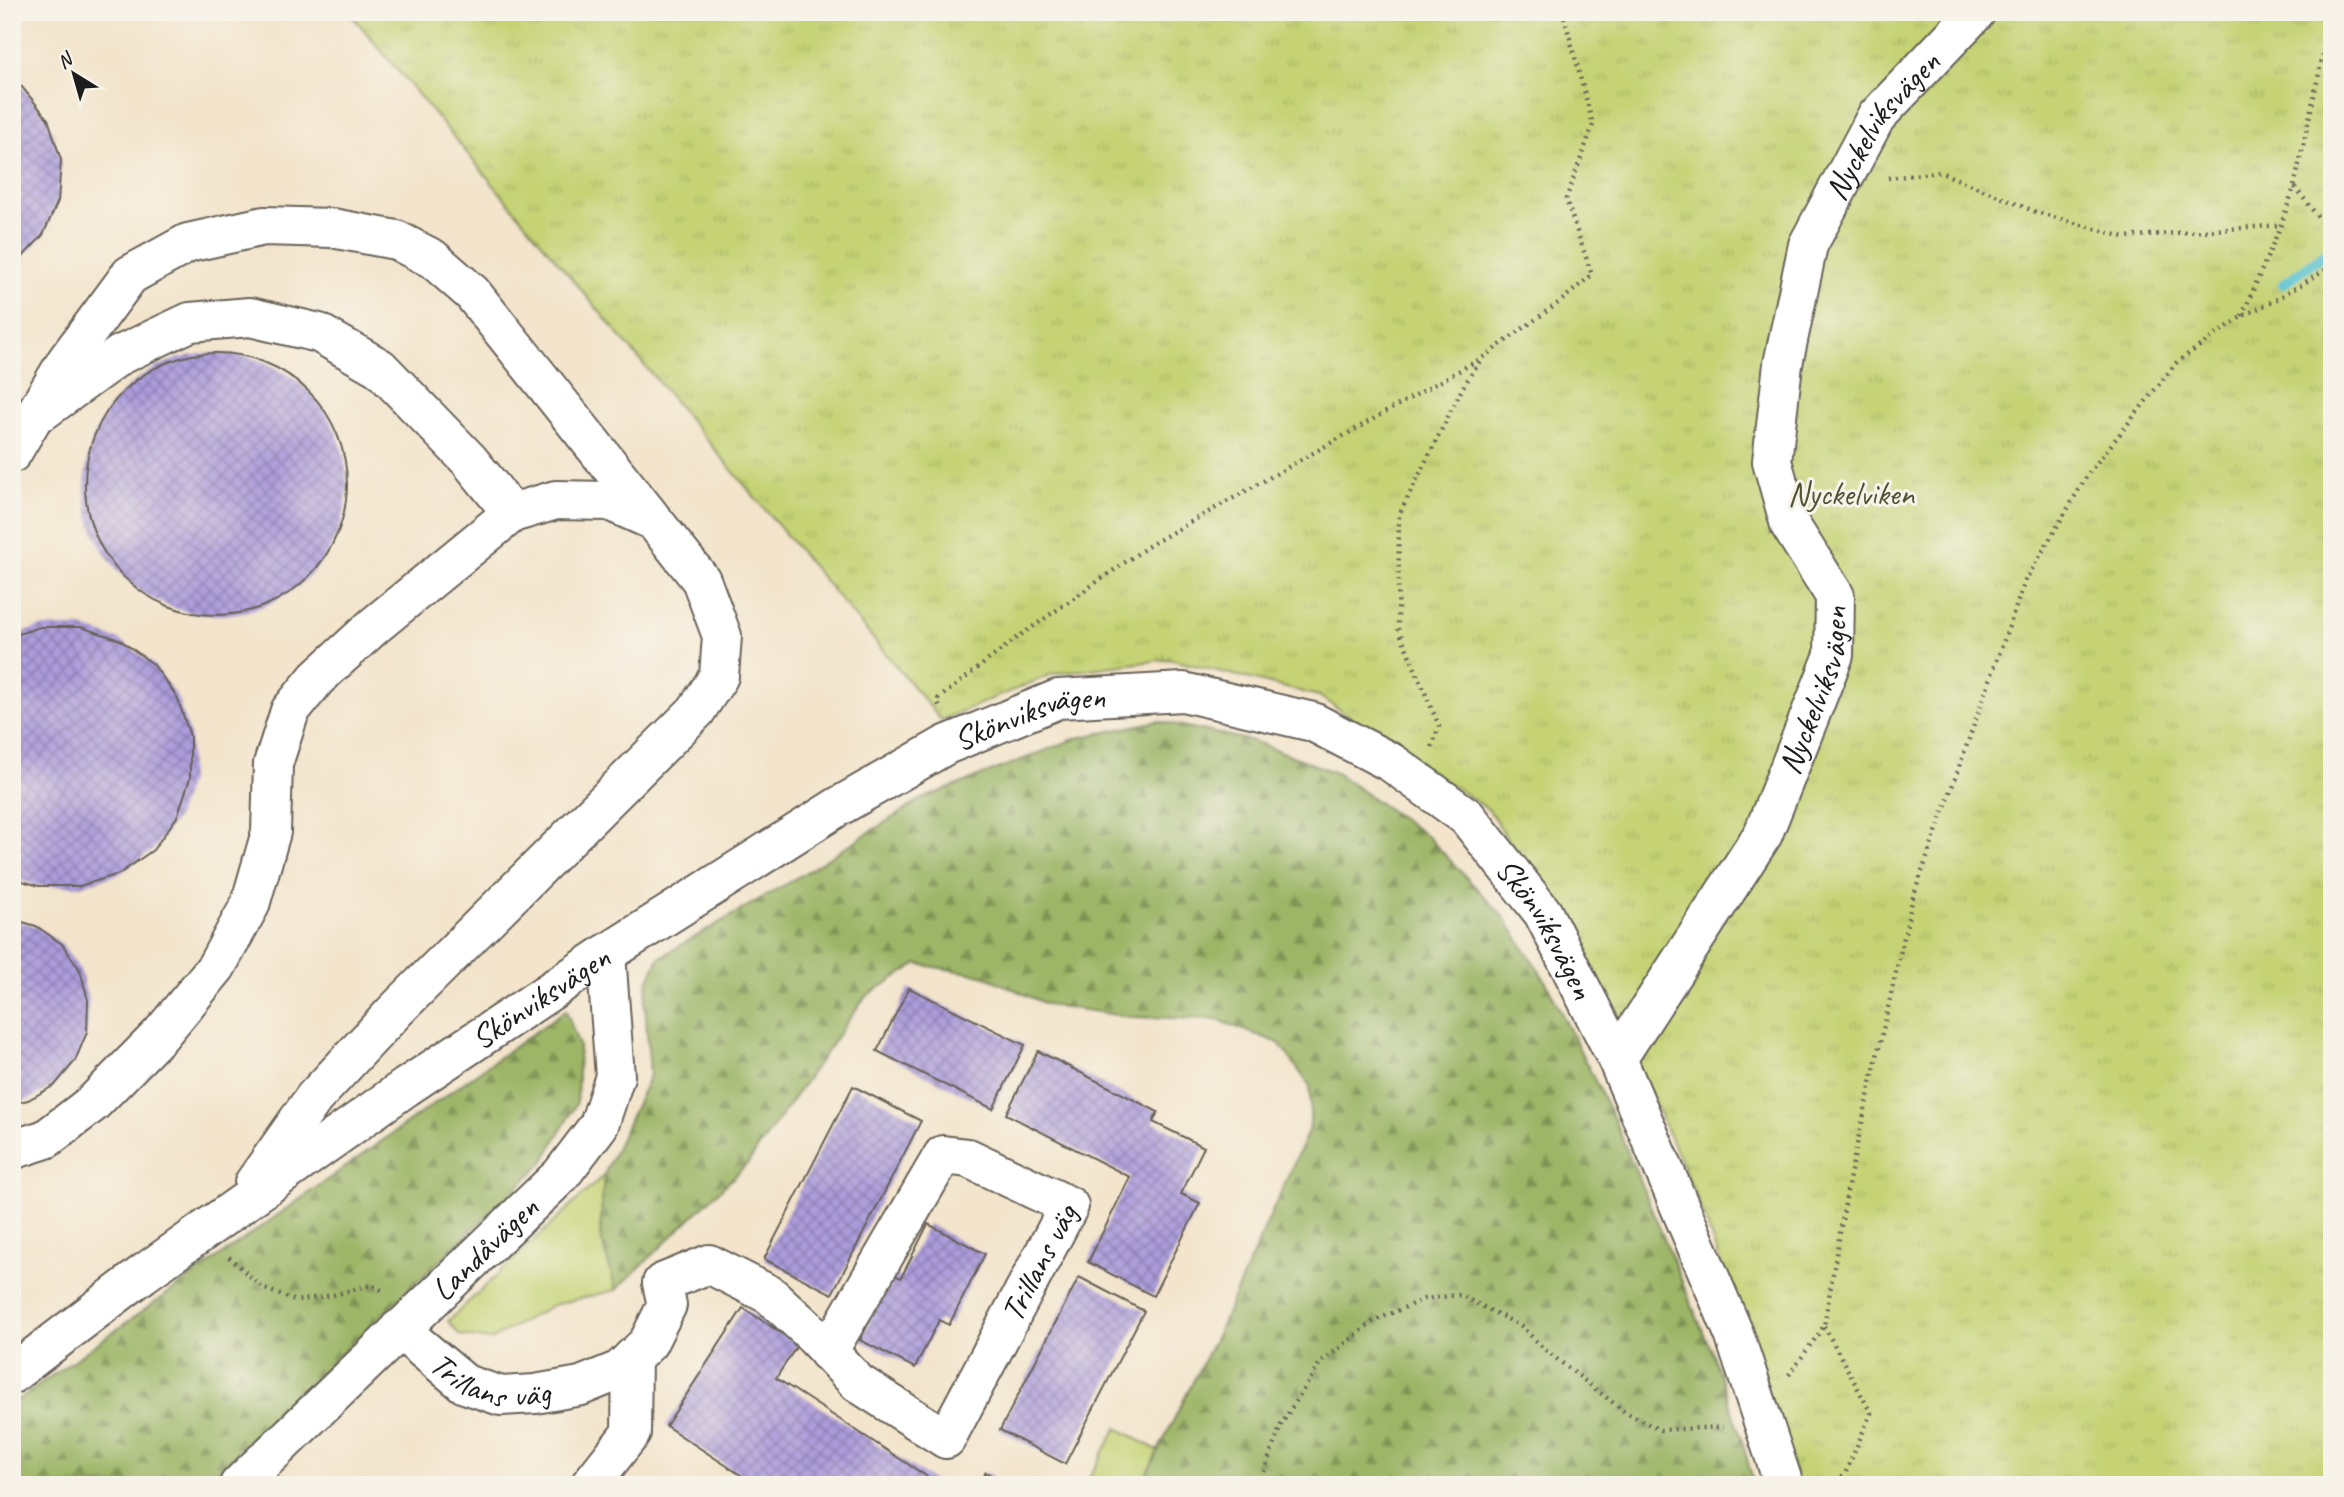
<svg xmlns="http://www.w3.org/2000/svg" width="2344" height="1497" font-family="Caveat,sans-serif">
<style>
.green{fill:#c5d375;stroke:#707848;stroke-width:2}
.forest{fill:url(#forest-firs);stroke:#5c6841;stroke-width:2}
.park{fill:url(#park-tufts);stroke:#707848;stroke-width:2}
.lines{fill:none;stroke-linecap:round;stroke-linejoin:round}
.stream{stroke:#55c1d0;stroke-width:10}
.building{fill:url(#building-cross-hatch)}
.minor-casing{stroke:#676259;stroke-width:42}
.path{stroke:#676259;stroke-width:4.5;stroke-dasharray:2 5;stroke-linecap:butt}
.minor{stroke:#fff;stroke-width:38}
.labels{text-anchor:middle;dominant-baseline:central;stroke-width:6;stroke-linejoin:round;paint-order:stroke}
.street-label{font-size:33px;fill:#1c1c1c;stroke:#f7f3e8}
.park-label{font-size:33px;fill:#4f5337;stroke:#f7f3e8}
</style>
<defs>
<pattern id="forest-firs" width="22" height="20" patternUnits="userSpaceOnUse" patternTransform="scale(1.75)"><rect width="22" height="20" fill="#9cb566"/><path d="M5 1l3.5 6h-7zM16 11l3.5 6h-7z" fill="#7e9253"/></pattern>
<pattern id="park-tufts" width="24" height="20" patternUnits="userSpaceOnUse" patternTransform="scale(1.75)"><rect width="24" height="20" fill="#c5d375"/><path d="M3 7l-1-3M5 7V3M7 7l1-3M15 17l-1-3M17 17v-4M19 17l1-3" fill="none" stroke="#a9b565"/></pattern>
<pattern id="building-cross-hatch" width="8" height="8" patternUnits="userSpaceOnUse" patternTransform="scale(1.75)"><rect width="8" height="8" fill="#ac9cdb"/><path d="M0 0l8 8M0 8l8-8" fill="none" stroke="#8b7eb1"/></pattern>
</defs>
<rect width="100%" height="100%" fill="#f7f3e8"/>
<filter id="ink" filterUnits="userSpaceOnUse"><feTurbulence type="fractalNoise" baseFrequency=".0143" numOctaves="2"/><feDisplacementMap in="SourceGraphic" scale="14" xChannelSelector="R" yChannelSelector="G"/><feConvolveMatrix kernelMatrix="1 2 1 2 8 2 1 2 1" color-interpolation-filters="sRGB"/></filter>
<filter id="wash" filterUnits="userSpaceOnUse"><feTurbulence type="fractalNoise" baseFrequency=".00686" numOctaves="4" result="noise"/><feDisplacementMap in="SourceGraphic" scale="28" xChannelSelector="R" yChannelSelector="G"/><feGaussianBlur stdDeviation="1.57" result="paint"/><feColorMatrix in="noise" values="0 0 0 0 0 0 0 0 0 0 0 0 0 0 0 0 0 1.4 0 .05"/><feComposite in="paint" operator="in"/></filter>
<g filter="url(#wash)">
<rect width="100%" height="100%" fill="#f3e4cb"/>
<g class="green">
<polygon points="604,1175 600,1234 616,1290 553,1305 490,1340 460,1335 448,1321"/>
<polygon points="1117,1428 1159,1451 1141,1485 1085,1485"/>
</g>
<g class="forest">
<polygon points="1158,721 1253,741 1336,773 1427,836 1504,917 1545,980 1613,1117 1715,1360 1743,1444 1754,1485 1141,1485 1220,1328 1310,1127 1310,1086 1279,1043 1215,1019 1130,1017 1046,1004 982,975 917,964 865,997 747,1164 616,1290 600,1234 604,1175 650,1075 645,1003 648,981 659,958 803,874 922,799 1077,738"/>
<polygon points="566,1010 579,1046 577,1102 542,1164 202,1485 12,1485 12,1404"/>
</g>
<polygon class="park" points="349,12 2332,12 2332,1485 1799,1485 1700,1205 1604,989 1489,810 1319,696 1169,659 1052,674 941,720"/>
<g class="lines">
<polyline class="stream" points="2283,284 2330,250"/>
</g>
<g id="blocks">
<g class="building">
<polygon points="12,81 22,87 48,119 61,160 58,201 43,235 18,262 12,265"/>
<circle cx="216" cy="484" r="131"/>
<polygon points="40,627 81,627 120,640 153,664 177,697 190,736 190,778 177,817 153,850 119,874 80,886 39,886 12,878 12,636"/>
<polygon points="12,919 36,926 62,944 80,970 88,1000 87,1032 75,1061 55,1085 28,1100 12,1104"/>
<polygon points="909,988 1025,1045 993,1109 877,1051"/>
<polygon points="1038,1051 1158,1112 1153,1122 1204,1147 1181,1194 1200,1203 1153,1296 1088,1262 1130,1177 1006,1114"/>
<polygon points="853,1086 921,1121 832,1294 764,1259"/>
<polygon points="928,1224 985,1254 949,1325 939,1320 915,1368 860,1340 893,1274 901,1278"/>
<polygon points="1079,1277 1144,1311 1065,1464 1000,1430"/>
<polygon points="743,1308 798,1344 776,1378 940,1485 756,1485 666,1426"/>
<polygon points="986,1472 1005,1485 977,1485"/>
<polygon points="453,1479 456,1485 439,1485 439,1484"/>
</g>
</g>
</g>
<g filter="url(#ink)">
<use href="#blocks" fill-opacity="0" stroke="#676259" stroke-width="2"/>
<g class="lines">
<g class="minor-casing">
<g id="minor">
<polyline points="44,410 120,355 190,322 250,317 319,333 380,368 469,460 512,513"/>
<polyline points="12,453 67,360 130,275 188,243 264,226 332,228 396,240 433,259 472,293 650,516"/>
<path id="s1" d="M1617 1059 1763 834 1834 655 1835 596 1790 525 1772 461 1783 364 1808 245 1876 117 1976 12"/>
<polyline points="12,1150 46,1139 93,1103 161,1034 216,967 250,905 271,832 273,764 290,711 317,678 374,626 512,513 556,500 609,501 654,521 701,580 722,636 719,676 696,711 396,1010 314,1098 254,1183"/>
<path id="s2" d="M399 1329 465 1384 501 1396 535 1394 581 1386 620 1370 648 1343 667 1305 662 1283 709 1264 770 1295 807 1329 858 1383 946 1439 1069 1206 968 1158 943 1155 828 1352"/>
<path id="s3" d="M12 1374 143 1274 406 1087 606 954 836 808 946 745 1058 699 1183 692 1313 722 1392 763 1467 817 1543 913 1617 1059 1734 1334 1784 1485"/>
<path id="s4" d="M239 1485 561 1175 599 1125 615 1076 606 954"/>
<polyline points="590,1485 631,1433 632,1358"/>
</g>
</g>
<g class="path">
<polyline points="1888,178 1940,172 2036,212 2124,237 2281,225"/>
<polyline points="2295,187 2322,222 2332,226"/>
<polyline points="2242,316 2281,225 2294,187 2324,50 2322,12"/>
<polyline points="939,706 938,699 1018,637 1150,545 1478,360"/>
<polyline points="1432,747 1439,726 1398,628 1399,515 1463,387 1482,358 1561,301 1592,275 1566,199 1593,125 1563,12"/>
<polyline points="229,1257 263,1288 296,1301 333,1295 371,1285 384,1291"/>
<polyline points="1824,1326 1871,1413 1844,1476 1830,1485"/>
<polyline points="1789,1375 1824,1326 1849,1180 1913,897 2025,581 2088,474 2177,362 2241,317 2279,298 2332,266"/>
<polyline points="1259,1485 1281,1425 1320,1363 1374,1321 1424,1299 1460,1295 1521,1326 1544,1349 1625,1412 1660,1430 1723,1427"/>
</g>
<use href="#minor" class="minor"/>
</g>
</g>
<g class="labels">
<g class="street-label">
<text stroke="none"><textPath href="#s1" startOffset="1031">Nyckelviksvägen</textPath></text>
<text stroke="none"><textPath href="#s1" startOffset="422">Nyckelviksvägen</textPath></text>
<text stroke="none"><textPath href="#s3" startOffset="1216">Skönviksvägen</textPath></text>
<text stroke="none"><textPath href="#s3" startOffset="1825">Skönviksvägen</textPath></text>
<text stroke="none"><textPath href="#s3" startOffset="649">Skönviksvägen</textPath></text>
<text stroke="none"><textPath href="#s4" startOffset="341">Landåvägen</textPath></text>
<text stroke="none"><textPath href="#s2" startOffset="898">Trillans väg</textPath></text>
<text stroke="none"><textPath href="#s2" startOffset="110">Trillans väg</textPath></text>
</g>
<g class="park-label">
<text x="1851" y="494">Nyckelviken</text>
</g>
</g>
<rect width="2344" height="1497" fill="none" stroke="#f7f3e8" stroke-width="42"/>
<g transform="translate(74 74) rotate(323)" stroke="#f7f3e8" stroke-width="5" paint-order="stroke">
<path d="M0-5L12 26L0 18L-12 26Z" fill="#1c1c1c"/>
<text y="-10" font-size="19" font-weight="bold" text-anchor="middle" fill="#1c1c1c">N</text>
</g>
</svg>
